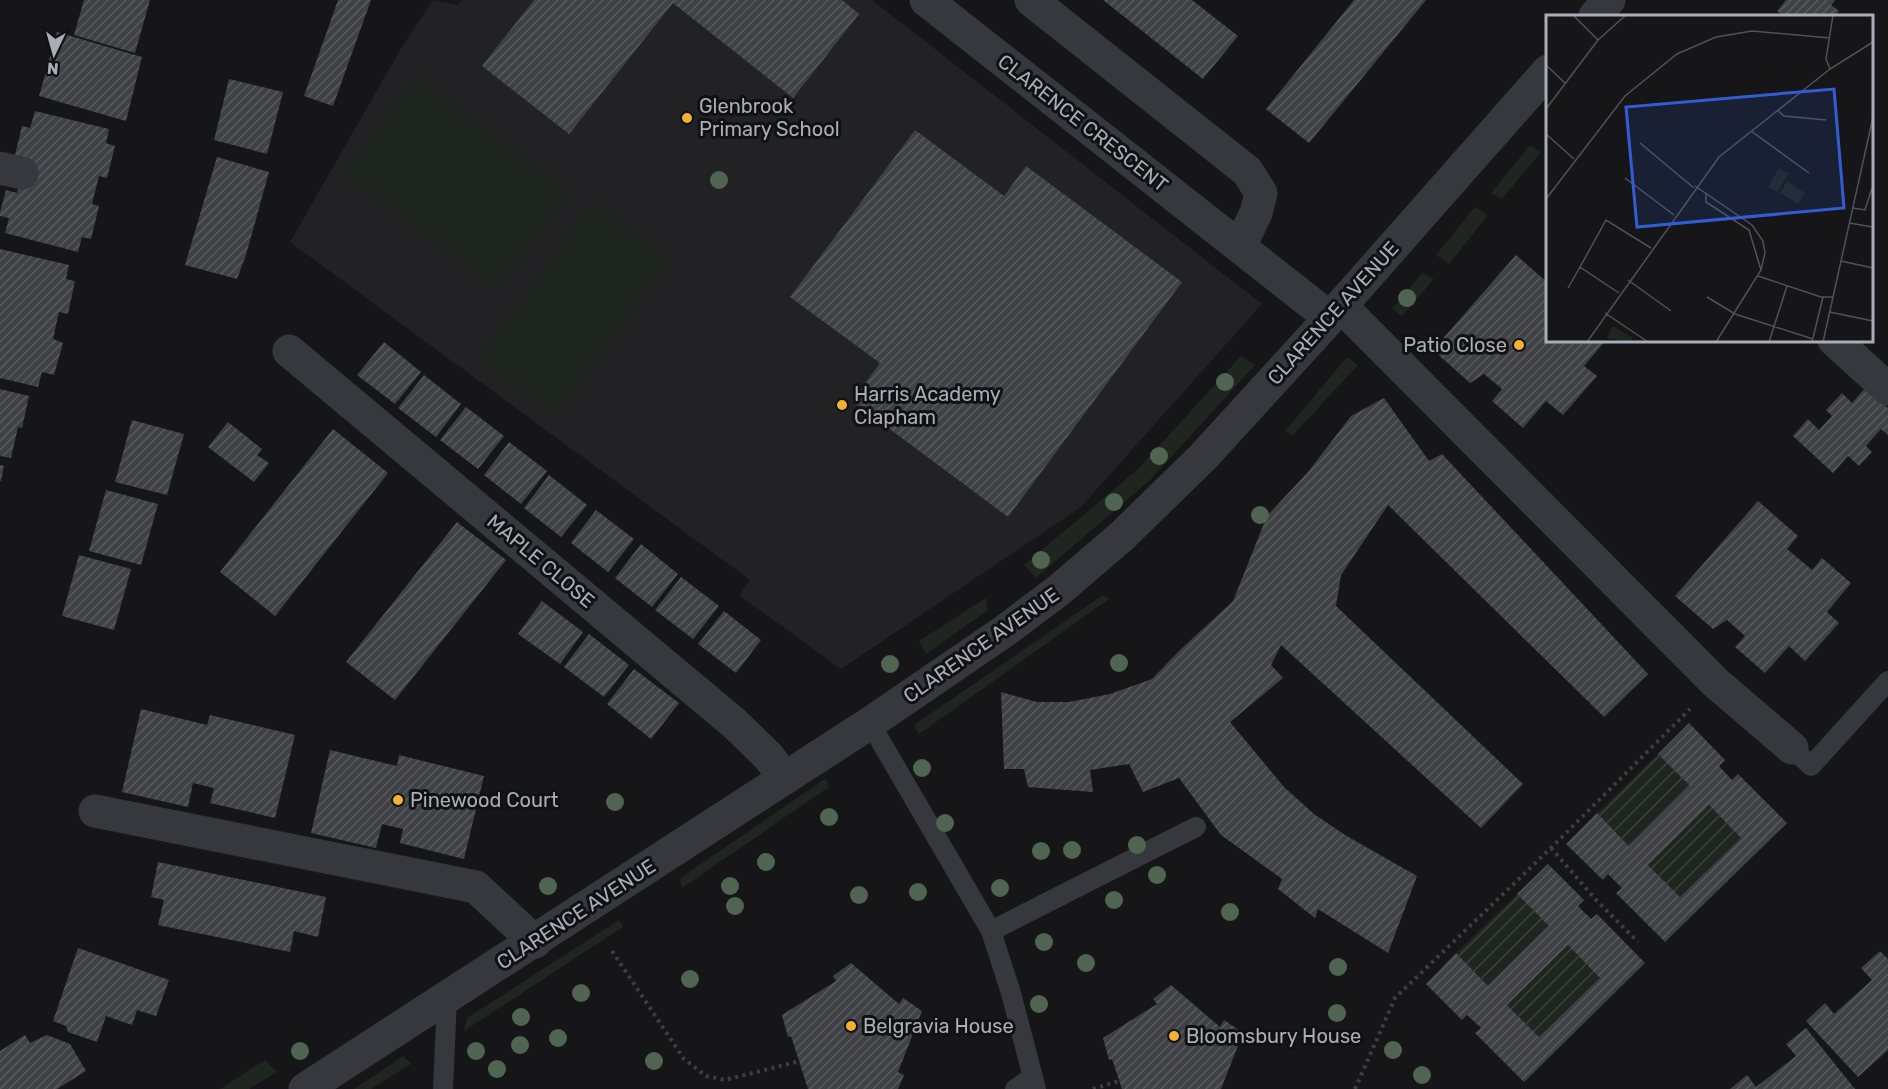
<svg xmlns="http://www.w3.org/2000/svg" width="1888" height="1089" font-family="Rubik,sans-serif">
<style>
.built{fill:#222225}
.grass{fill:#1e261f}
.garden{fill:url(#garden-furrows)}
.building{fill:url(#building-hatch);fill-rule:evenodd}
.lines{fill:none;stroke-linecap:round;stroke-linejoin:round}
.path{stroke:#3d3f44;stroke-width:4;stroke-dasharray:3 4.5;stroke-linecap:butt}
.service{stroke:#37383d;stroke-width:20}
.minor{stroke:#37383d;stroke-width:33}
.tree{fill:#506452}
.poi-dot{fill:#f2b134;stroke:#111113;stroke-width:2}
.labels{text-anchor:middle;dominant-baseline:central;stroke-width:6;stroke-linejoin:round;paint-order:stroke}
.poi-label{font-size:20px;fill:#a8adb8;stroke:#111113;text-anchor:start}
.street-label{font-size:20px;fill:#a8adb8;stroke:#111113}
.inset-road{fill:none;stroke:#505258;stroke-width:1.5}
.view{fill:#325cd3;fill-opacity:0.15;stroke:#325cd3;stroke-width:3}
.inset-edge{fill:none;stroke:#a8adb8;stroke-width:3}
</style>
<defs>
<pattern id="garden-furrows" width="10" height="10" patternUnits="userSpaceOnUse" patternTransform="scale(1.5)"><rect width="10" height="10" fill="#1e261f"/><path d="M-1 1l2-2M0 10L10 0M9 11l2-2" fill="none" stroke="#3c433d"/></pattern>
<pattern id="building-hatch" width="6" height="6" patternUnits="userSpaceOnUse" patternTransform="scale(1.5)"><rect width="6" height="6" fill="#404145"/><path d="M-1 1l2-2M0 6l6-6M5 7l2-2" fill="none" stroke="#595a5e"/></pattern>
</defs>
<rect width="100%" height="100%" fill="#161618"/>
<polygon class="built" points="433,0 458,5 462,0 872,0 1262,304 1081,507 841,669 739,595 750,580 290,242 399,52"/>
<g class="grass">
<polygon points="416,76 571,193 498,290 342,173"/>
<polygon points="1530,145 1541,152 1502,199 1491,193"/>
<polygon points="592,201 671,258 556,418 477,361"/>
<polygon points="1475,207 1488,215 1449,264 1436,255"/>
<polygon points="1422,273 1434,279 1402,316 1392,309"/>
<polygon points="1241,356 1255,365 1150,480 1036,578 1024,565 1138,469"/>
<polygon points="1347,357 1358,365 1292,436 1285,431"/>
<polygon points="1103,595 1109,599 919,734 914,725"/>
<polygon points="986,598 988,610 926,654 919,641"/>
<polygon points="826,778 829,787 682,888 679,879"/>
<polygon points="619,920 623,927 464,1031 467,1018"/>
<polygon points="403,1056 411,1064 371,1089 354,1089"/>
<polygon points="265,1060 277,1072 249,1089 220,1089"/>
</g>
<g class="garden">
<polygon points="1658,754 1690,786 1629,846 1597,813"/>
<polygon points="1709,805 1741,838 1680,897 1648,865"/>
<polygon points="1517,894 1549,926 1488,986 1456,953"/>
<polygon points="1568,945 1600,978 1539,1037 1507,1005"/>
</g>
<g class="building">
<polygon points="84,0 150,0 135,53 74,35"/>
<polygon points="338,0 371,0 333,106 304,96"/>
<polygon points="534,0 842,0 859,14 793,98 673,3 569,134 482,66"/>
<polygon points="1103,0 1192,0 1238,36 1203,79"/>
<polygon points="1354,0 1426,0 1309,143 1266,109"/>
<polygon points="1786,0 1835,0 1831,5 1839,11 1835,16 1784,16 1777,11"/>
<polygon points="57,32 142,57 126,121 39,96"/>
<polygon points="229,79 283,92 267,154 214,140"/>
<polygon points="35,111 109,129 106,143 115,146 107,178 99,176 92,204 99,206 91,239 82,237 78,252 5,233 9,218 0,216 0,212 6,190 17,193 25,161 14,159 22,126 30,128"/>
<polygon points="915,130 1004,196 1026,166 1182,282 1008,517 852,401 880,363 790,297"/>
<polygon points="217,157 269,172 246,255 237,279 185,265"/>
<polygon points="0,249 69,265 66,279 75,281 68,314 59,312 53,339 63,343 54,375 42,372 38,387 0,378"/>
<polygon points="1516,255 1548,283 1548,300 1545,303 1548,305 1548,340 1606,340 1584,366 1597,376 1563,415 1546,401 1523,428 1492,401 1502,389 1484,374 1470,383 1433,350"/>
<polygon points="384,342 421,372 395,404 357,375"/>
<polygon points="424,375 461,404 436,437 398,408"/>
<polygon points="1866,387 1888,408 1888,435 1881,429 1866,446 1872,452 1859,466 1848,456 1833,473 1793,436 1808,419 1819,430 1832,416 1826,410 1842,393 1852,403"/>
<polygon points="0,389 29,396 22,428 18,427 11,458 0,456"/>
<polygon points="1384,398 1429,461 1442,454 1648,674 1604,717 1388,505 1341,575 1336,606 1523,784 1481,828 1281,645 1271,665 1283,678 1230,722 1284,787 1314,814 1345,835 1417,876 1388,953 1318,909 1315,918 1278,889 1282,879 1221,835 1179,778 1143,792 1129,764 1090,770 1093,792 1028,787 1024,769 1004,769 1001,692 1037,702 1069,702 1110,694 1152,679 1179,651 1233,601 1267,516 1308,472 1351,416"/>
<polygon points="466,407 504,436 478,469 440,440"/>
<polygon points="132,420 184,434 167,495 115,482"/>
<polygon points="228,422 262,449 257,455 269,463 254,482 208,447"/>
<polygon points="333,429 388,473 275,616 220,572"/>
<polygon points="509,442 547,471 521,504 484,475"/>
<polygon points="0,465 4,466 1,481 0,481"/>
<polygon points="549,475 587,505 561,537 524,508"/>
<polygon points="106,490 158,504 141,565 89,551"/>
<polygon points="1758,501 1798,536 1787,549 1812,570 1822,558 1851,583 1827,612 1839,623 1805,661 1789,646 1765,673 1735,647 1745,636 1727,620 1713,629 1675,596"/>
<polygon points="596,510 634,539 608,572 571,543"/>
<polygon points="457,522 506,560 395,700 346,662"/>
<polygon points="641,544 678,574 652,607 615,578"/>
<polygon points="79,555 131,569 114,630 62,616"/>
<polygon points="681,577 719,606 693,639 655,610"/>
<polygon points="542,601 583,632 560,664 518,634"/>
<polygon points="724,611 761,640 736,673 698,644"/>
<polygon points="589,634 629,665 604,697 564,667"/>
<polygon points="634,669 679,703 651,739 607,704"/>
<polygon points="141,709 207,725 210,715 295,735 275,818 210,803 214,788 193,783 188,807 122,792"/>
<path d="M1689 723 1725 760 1719 766 1732 780 1738 774 1787 823 1665 942 1616 893 1622 888 1608 874 1603 880 1566 844 1597 813 1629 846 1690 786 1658 754ZM1709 805 1741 838 1680 897 1648 865Z"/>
<polygon points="330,750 397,766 399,755 484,776 464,859 400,843 403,829 382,824 376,848 311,833"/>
<polygon points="158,862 326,897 318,937 294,931 290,952 158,925 164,900 151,897"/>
<path d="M1548 864 1584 900 1578 906 1591 919 1597 914 1645 963 1524 1082 1475 1033 1481 1028 1467 1015 1462 1020 1426 984 1456 953 1488 986 1549 926 1517 894ZM1568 945 1600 978 1539 1037 1507 1005Z"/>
<polygon points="78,948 169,980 156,1016 137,1010 132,1025 106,1016 97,1042 68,1032 66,1026 53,1021"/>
<polygon points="1880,951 1888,959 1888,1050 1858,1077 1806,1021 1825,1003 1834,1014 1872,980 1861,968"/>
<polygon points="851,963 899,1004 903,998 922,1011 898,1072 904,1075 898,1089 808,1089 791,1036 788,1037 782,1015 836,981 833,976"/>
<polygon points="1171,985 1220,1027 1224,1020 1243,1033 1221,1089 1122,1089 1112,1059 1109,1060 1103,1038 1157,1004 1153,999"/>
<polygon points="1806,1028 1855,1089 1730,1089 1747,1075 1756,1087 1796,1056 1786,1044"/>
<polygon points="25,1035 30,1043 47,1035 70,1044 86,1071 57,1089 0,1089 0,1051"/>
</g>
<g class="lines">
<g class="path">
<polyline points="1551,848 1597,901 1638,942"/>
<polyline points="612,951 684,1059 706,1076 725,1080 800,1061"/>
<polyline points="1093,1089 1119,1081"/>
<polyline points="1355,1089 1395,998 1551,848 1690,709"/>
</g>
<g class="service">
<polyline points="870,723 991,931 1011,993 1036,1089"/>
<polyline points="1792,748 1811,766 1888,681"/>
<polyline points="991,931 1196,827"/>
<polyline points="443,1089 447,998"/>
<polyline points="1015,1089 1033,1077"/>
</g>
<g class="minor">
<polyline points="926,0 1330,318"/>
<polyline points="1031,0 1247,171 1261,193 1256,213 1240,246"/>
<polyline points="1595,16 1609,0"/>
<polyline points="0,168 22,173"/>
<polyline points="1341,306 1716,683 1792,748"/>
<polyline points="1834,340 1888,389"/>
<polyline points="289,351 734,723 768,756 785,778"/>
<polyline points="95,811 476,887 535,942"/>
<polyline points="305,1089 870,723 1006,630 1059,590 1122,536 1203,457 1330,318 1548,71"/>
</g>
</g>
<g class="tree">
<circle cx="719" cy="180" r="9"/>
<circle cx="1407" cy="298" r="9"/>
<circle cx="1225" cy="382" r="9"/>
<circle cx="1159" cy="456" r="9"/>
<circle cx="1114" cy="502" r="9"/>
<circle cx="1260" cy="515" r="9"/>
<circle cx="1041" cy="560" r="9"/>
<circle cx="1119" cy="663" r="9"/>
<circle cx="890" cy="664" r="9"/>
<circle cx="922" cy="768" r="9"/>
<circle cx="615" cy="802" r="9"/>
<circle cx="829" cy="817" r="9"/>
<circle cx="945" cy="823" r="9"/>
<circle cx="1137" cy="845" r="9"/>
<circle cx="1072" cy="850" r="9"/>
<circle cx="1041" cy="851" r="9"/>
<circle cx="766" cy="862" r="9"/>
<circle cx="1157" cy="875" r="9"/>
<circle cx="548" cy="886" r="9"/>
<circle cx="730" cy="886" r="9"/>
<circle cx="1000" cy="888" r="9"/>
<circle cx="918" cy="892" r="9"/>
<circle cx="859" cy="895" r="9"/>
<circle cx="1114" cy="900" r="9"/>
<circle cx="735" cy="906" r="9"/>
<circle cx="1230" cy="912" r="9"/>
<circle cx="1044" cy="942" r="9"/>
<circle cx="1086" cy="963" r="9"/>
<circle cx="1338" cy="967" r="9"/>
<circle cx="690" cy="979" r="9"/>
<circle cx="581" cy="993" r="9"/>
<circle cx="1039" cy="1004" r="9"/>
<circle cx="1337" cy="1013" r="9"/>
<circle cx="521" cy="1017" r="9"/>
<circle cx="558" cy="1038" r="9"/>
<circle cx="520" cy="1045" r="9"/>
<circle cx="1393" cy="1050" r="9"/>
<circle cx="300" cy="1051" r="9"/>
<circle cx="476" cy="1051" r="9"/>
<circle cx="654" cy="1061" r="9"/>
<circle cx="497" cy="1069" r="9"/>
<circle cx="1422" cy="1075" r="9"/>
</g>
<g class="poi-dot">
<circle cx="687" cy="118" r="6"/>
<circle cx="1519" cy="345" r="6"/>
<circle cx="842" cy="405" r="6"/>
<circle cx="398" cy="800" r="6"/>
<circle cx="851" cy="1026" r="6"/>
<circle cx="1174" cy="1036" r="6"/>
</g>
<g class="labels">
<g class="poi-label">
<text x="699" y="106">Glenbrook<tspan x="699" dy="23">Primary School</tspan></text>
<text x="1507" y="345" text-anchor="end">Patio Close</text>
<text x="854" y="394">Harris Academy<tspan x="854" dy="23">Clapham</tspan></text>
<text x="410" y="800">Pinewood Court</text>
<text x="863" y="1026">Belgravia House</text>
<text x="1186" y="1036">Bloomsbury House</text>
</g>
<g class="street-label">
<text transform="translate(1083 123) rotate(38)">CLARENCE CRESCENT</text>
<text transform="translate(1333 313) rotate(-48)">CLARENCE AVENUE</text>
<text transform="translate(541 561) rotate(40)">MAPLE CLOSE</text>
<text transform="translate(981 645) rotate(-35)">CLARENCE AVENUE</text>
<text transform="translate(576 914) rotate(-33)">CLARENCE AVENUE</text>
</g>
</g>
<g transform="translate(1546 15)">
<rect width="327" height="327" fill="#161618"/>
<path d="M233 153 243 158 231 177 222 172ZM241 166 259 178 252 189 234 178ZM67 311 87 323 84 327 61 323Z" fill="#1e261f"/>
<path class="inset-road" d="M27 0 52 25M0 50 19 68M284 54 280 44 287 0M0 94 52 25 80 0M231 95 238 101 280 105M205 116 263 158M0 119 28 144M94 128 148 173M79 163 128 200M149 171 206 210 217 226 219 238 215 255 170 327M160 178V187L203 215 215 255M0 184 79 81 131 39 170 22 206 16 284 23M307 193 319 195 326 173M303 208 327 212M295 246 327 253M212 261 275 282H287M82 265 125 296M22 273 34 252M73 278 34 252 60 205 105 233M161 282 189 299 267 324M284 297 327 306M59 298 102 327M41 327 173 142 284 54 327 27M223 327 241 271M266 327 277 282M277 327 327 102"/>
<path class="view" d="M288 74 298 193 91 212 80 92Z"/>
<rect width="327" height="327" class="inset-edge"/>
</g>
<g transform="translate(54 54) rotate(185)" stroke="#111113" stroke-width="4.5" paint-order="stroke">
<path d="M0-4.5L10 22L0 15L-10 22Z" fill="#a8adb8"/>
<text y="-9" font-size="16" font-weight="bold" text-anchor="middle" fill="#a8adb8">N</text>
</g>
</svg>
